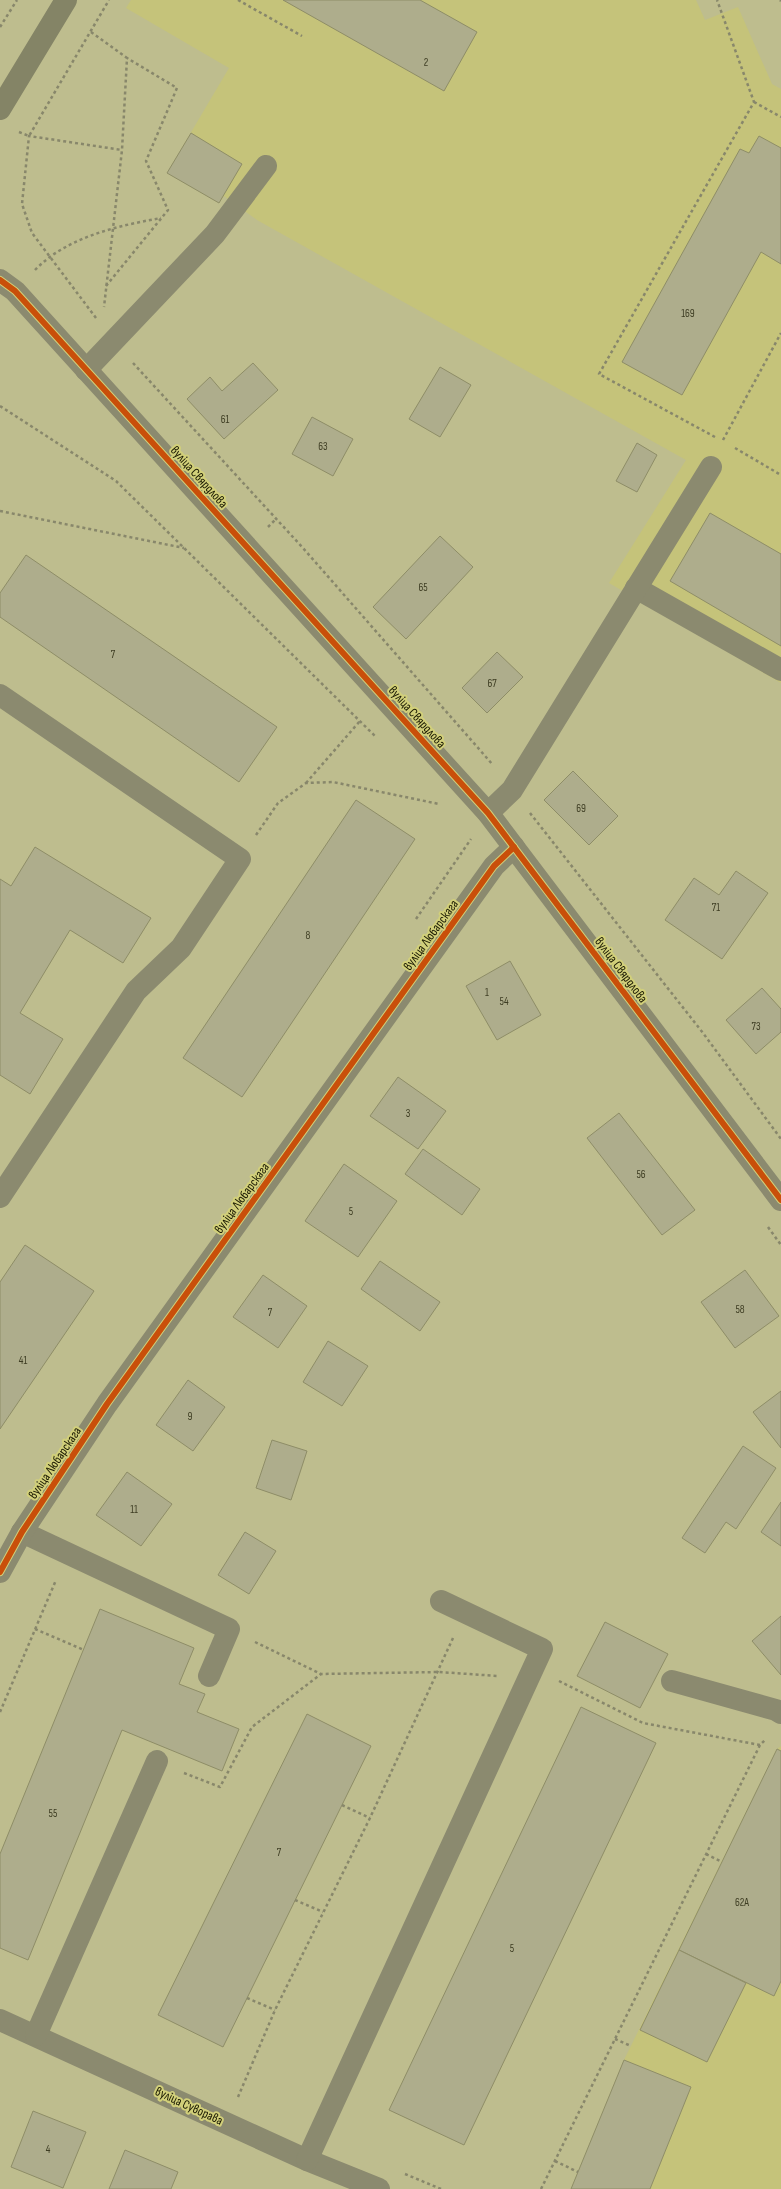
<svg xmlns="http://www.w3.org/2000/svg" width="781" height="2189" font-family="'Sofia Sans Condensed',sans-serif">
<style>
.built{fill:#c5c37a}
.building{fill:#aead8c;stroke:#8e8d67}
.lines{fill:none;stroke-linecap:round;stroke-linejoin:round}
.path{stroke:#88876b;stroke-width:2.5;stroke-dasharray:3 3;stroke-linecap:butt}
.minor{stroke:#8b8a6f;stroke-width:22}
.major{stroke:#848466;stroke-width:22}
.cycleway-casing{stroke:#d2d07a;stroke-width:8}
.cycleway{stroke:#c94f0a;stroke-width:6}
.labels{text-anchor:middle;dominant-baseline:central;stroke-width:4;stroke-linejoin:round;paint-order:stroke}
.number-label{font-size:11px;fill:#3e3d23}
.street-label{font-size:13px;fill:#191800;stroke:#d2d07a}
</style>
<rect width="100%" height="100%" fill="#bebd8e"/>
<g class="built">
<polygon points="131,0 696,0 705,20 738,7 772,84 781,89 781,683 609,583 686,460 257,220 224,196 219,203 167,173 229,68 126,8"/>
<polygon points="781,1746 781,2189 571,2189 624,2060 777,1749"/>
</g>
<g class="building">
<polygon points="283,0 420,0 477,32 444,91"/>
<polygon points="191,133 242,164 219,203 167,173"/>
<polygon points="759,136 781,148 781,264 761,252 682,395 622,362 740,149 749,153"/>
<polygon points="253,363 278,390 224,439 187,399 210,377 222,391"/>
<polygon points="440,367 471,385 440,437 409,419"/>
<polygon points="312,417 353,439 333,476 292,454"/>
<polygon points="637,443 657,455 637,492 616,481"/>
<polygon points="710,513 781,554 781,646 670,581"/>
<polygon points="440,536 473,567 406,639 373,607"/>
<polygon points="26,555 277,727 239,782 0,617 0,593"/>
<polygon points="497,652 523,677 487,713 462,688"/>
<polygon points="573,771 618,816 589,845 544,800"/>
<polygon points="356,800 415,839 242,1097 183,1058"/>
<polygon points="35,847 151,918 123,963 70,930 20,1013 63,1039 30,1094 0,1075 0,879 11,886"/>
<polygon points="736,871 768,893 722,959 665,920 694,878 719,895"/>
<polygon points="510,961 541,1015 497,1040 466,986"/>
<polygon points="762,988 781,1009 781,1032 756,1054 726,1020"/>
<polygon points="398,1077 446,1111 418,1149 370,1116"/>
<polygon points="619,1113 695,1210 662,1235 587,1138"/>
<polygon points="423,1149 480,1189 462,1215 405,1174"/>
<polygon points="344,1164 397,1201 358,1257 305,1221"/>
<polygon points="25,1245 94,1291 0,1429 0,1282"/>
<polygon points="380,1261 440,1302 420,1331 361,1289"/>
<polygon points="745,1270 779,1316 735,1348 701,1302"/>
<polygon points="263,1275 307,1306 278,1348 233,1317"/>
<polygon points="328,1341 368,1366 342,1406 303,1382"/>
<polygon points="188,1380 225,1407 193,1451 156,1425"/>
<polygon points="781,1391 781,1448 753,1412"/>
<polygon points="272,1440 307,1451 291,1500 256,1488"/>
<polygon points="743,1446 776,1468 736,1529 726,1522 705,1553 682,1538"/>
<polygon points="127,1472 172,1504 141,1546 96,1515"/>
<polygon points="781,1502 781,1546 761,1532"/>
<polygon points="245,1532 276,1551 249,1594 218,1575"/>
<polygon points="100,1609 194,1648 179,1684 205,1694 197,1712 239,1729 222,1771 122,1730 28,1960 0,1948 0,1854"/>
<polygon points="781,1616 781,1675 752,1641"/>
<polygon points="605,1622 668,1654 640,1708 577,1676"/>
<polygon points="581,1707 656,1743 464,2145 389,2110"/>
<polygon points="307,1714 371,1746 223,2047 158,2015"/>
<polygon points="777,1749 781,1751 781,1981 774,1996 679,1950"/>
<polygon points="679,1950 746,1983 707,2062 640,2030"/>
<polygon points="624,2060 691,2087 650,2189 571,2189"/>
<polygon points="33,2111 86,2132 63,2188 11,2167"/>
<polygon points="125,2150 178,2172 171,2189 109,2189"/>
</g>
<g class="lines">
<g class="path">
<polyline points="238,0 302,36"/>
<polyline points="780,0 781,1"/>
<polyline points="0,27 17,0"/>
<polyline points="91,32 127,58 122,150 104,307"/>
<polyline points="754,102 781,117"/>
<polyline points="19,132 29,136 109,0"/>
<path d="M35 270C67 237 117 226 161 218"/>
<polyline points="106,286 168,210 146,161 177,88 127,58"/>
<polyline points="96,318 32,233 22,204 29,136 122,150"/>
<polyline points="133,363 303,548 493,765"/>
<polyline points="0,406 116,481 376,737"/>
<polyline points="715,437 599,374 754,102 717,0"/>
<polyline points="723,440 781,333"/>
<polyline points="735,448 781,475"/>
<polyline points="0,511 184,548"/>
<polyline points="268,527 276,519"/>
<polyline points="306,783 360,721"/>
<polyline points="530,813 703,1033 781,1139"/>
<polyline points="256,835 278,803 306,783 333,782 439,804"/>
<polyline points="416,919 471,839"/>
<polyline points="768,1227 781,1245"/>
<polyline points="35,1629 84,1650"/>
<polyline points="255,1642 321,1674 439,1672 498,1676"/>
<polyline points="559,1681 643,1723 760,1745"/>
<polyline points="0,1712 56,1580"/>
<polyline points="184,1773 220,1787 252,1727 321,1674"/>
<polyline points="342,1805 370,1818"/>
<polyline points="706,1854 722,1862"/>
<polyline points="295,1900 323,1912"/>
<polyline points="247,1998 275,2010"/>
<polyline points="615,2039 631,2046"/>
<polyline points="238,2097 275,2010 370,1818 453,1638"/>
<polyline points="555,2161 578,2172"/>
<polyline points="405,2174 441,2189"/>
<polyline points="541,2189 760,1745 766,1739"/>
</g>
<g class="minor">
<polyline points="0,280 15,291 488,813 781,1200"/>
<polyline points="86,370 215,234 266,166"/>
<polyline points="636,588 781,670"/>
<polyline points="0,695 240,859 181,948 136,991 0,1197"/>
<polyline points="488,813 512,790 711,467"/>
<polyline points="22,1532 229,1629 209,1676"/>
<polyline points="0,1572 22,1532 107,1404 494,866 514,847"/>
<polyline points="672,1681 776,1710 781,1713"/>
<polyline points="0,2020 307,2160 379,2189"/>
<polyline points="36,2035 157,1761"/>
<polyline points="307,2160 542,1649 441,1601"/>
</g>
<polyline class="major" points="0,109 66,0"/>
<g class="cycleway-casing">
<g id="cycleway">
<polyline points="0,280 15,291 488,813 781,1200"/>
<polyline points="0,1572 22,1532 107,1404 494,866 514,847"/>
</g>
</g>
<use href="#cycleway" class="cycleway"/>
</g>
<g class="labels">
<g class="number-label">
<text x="426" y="62">2</text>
<text x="688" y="313">169</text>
<text x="225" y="419">61</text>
<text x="323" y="446">63</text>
<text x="423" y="587">65</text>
<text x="113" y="654">7</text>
<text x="492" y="683">67</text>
<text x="581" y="808">69</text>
<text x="716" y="907">71</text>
<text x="308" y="935">8</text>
<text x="487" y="992">1</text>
<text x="504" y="1001">54</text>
<text x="756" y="1026">73</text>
<text x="408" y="1113">3</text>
<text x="641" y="1174">56</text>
<text x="351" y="1211">5</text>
<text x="740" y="1309">58</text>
<text x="270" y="1312">7</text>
<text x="23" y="1360">41</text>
<text x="190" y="1416">9</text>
<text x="134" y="1509">11</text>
<text x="53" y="1813">55</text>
<text x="279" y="1852">7</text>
<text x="742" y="1902">62А</text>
<text x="512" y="1948">5</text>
<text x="48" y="2149">4</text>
</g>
<g class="street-label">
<text transform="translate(199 477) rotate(48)">вуліца Свярдлова</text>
<text transform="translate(417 717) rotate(48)">вуліца Свярдлова</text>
<text transform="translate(431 935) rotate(-54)">вуліца Любарскага</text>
<text transform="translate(621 970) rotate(53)">вуліца Свярдлова</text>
<text transform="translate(242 1198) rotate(-54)">вуліца Любарскага</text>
<text transform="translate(55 1463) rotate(-56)">вуліца Любарскага</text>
<text transform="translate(189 2106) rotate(25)">вуліца Суворава</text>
</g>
</g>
</svg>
